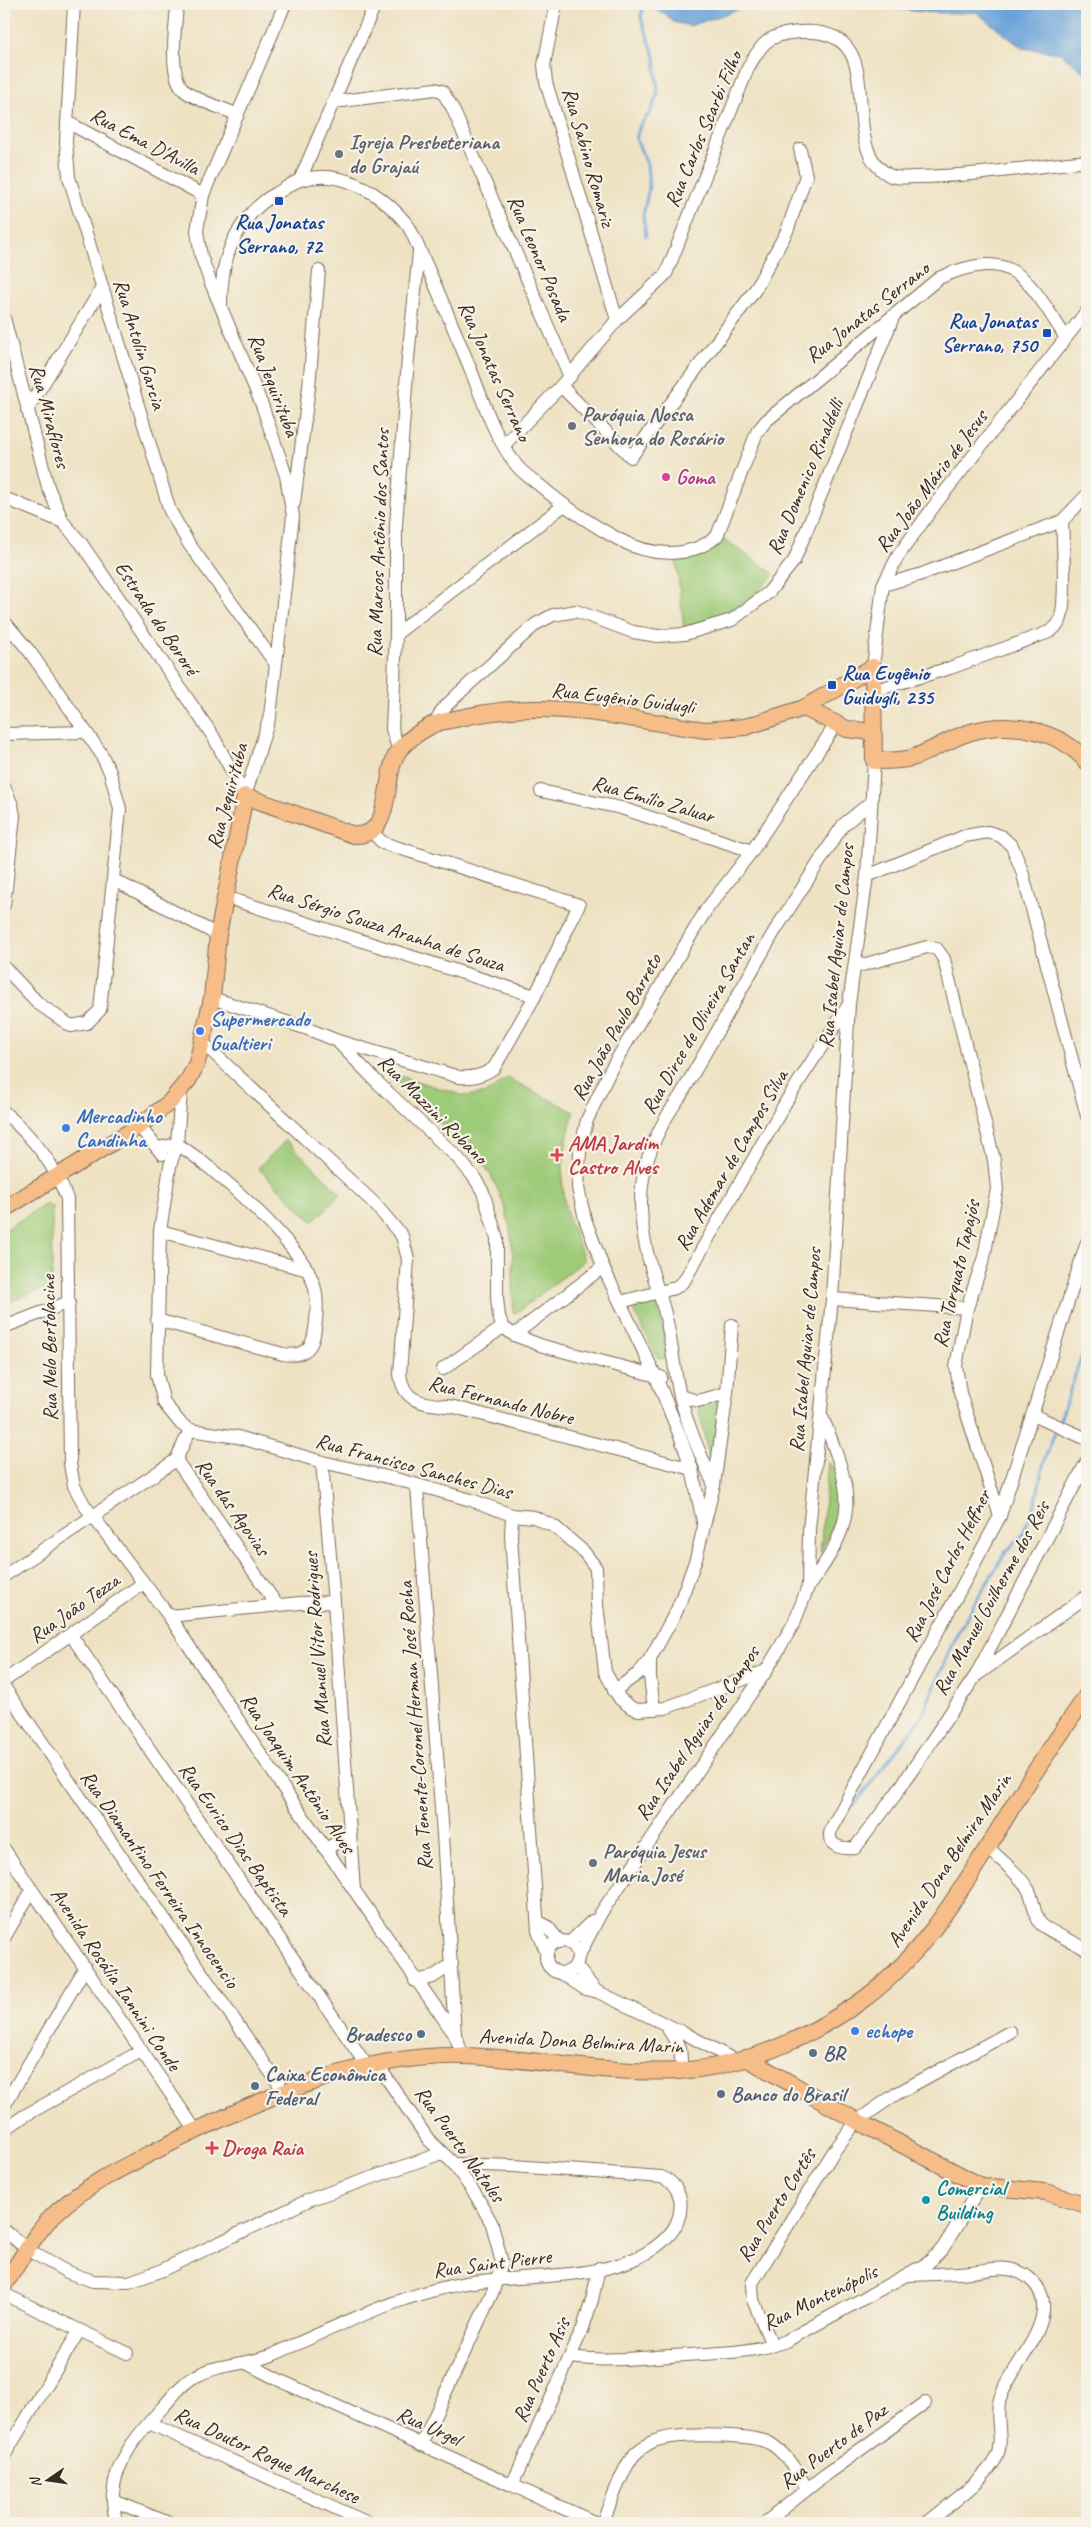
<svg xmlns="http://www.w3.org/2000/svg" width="1091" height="2527" font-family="Caveat,sans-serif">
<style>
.green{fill:#9ecb78;stroke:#6c7a4b}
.water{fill:#6aa3d9;stroke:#52667c}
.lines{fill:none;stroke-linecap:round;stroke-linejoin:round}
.stream{stroke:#6aa3d9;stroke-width:3}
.minor-casing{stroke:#7a6a58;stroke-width:14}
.major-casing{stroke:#7a6a58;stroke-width:18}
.minor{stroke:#fff;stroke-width:12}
.major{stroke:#f7bd88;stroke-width:16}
.worship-dot{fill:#6b7280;stroke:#f7f3e8;stroke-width:2}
.transit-dot{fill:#1a4fb4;stroke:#f7f3e8;stroke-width:2}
.hotel-dot{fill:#d1479c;stroke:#f7f3e8;stroke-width:2}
.shop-dot{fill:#3f7fe0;stroke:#f7f3e8;stroke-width:2}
.health-dot{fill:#e0444e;stroke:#f7f3e8;stroke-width:2}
.service-dot{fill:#5c6f8a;stroke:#f7f3e8;stroke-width:2}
.culture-dot{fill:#0f9aa8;stroke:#f7f3e8;stroke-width:2}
.labels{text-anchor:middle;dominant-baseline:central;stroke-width:4.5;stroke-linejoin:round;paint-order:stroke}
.street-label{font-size:21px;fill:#3b2a1e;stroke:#f7f3e8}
.worship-label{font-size:21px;font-weight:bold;fill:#5b616d;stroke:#f7f3e8;text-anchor:start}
.transit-label{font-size:21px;font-weight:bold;fill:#164399;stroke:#f7f3e8}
.hotel-label{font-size:21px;font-weight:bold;fill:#b23c85;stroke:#f7f3e8;text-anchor:start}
.shop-label{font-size:21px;font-weight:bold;fill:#366cbe;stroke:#f7f3e8;text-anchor:start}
.health-label{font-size:21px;font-weight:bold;fill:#be3a42;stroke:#f7f3e8;text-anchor:start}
.service-label{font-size:21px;font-weight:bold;fill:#4e5e75;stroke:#f7f3e8;text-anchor:start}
.culture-label{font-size:21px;font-weight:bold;fill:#0d838f;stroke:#f7f3e8;text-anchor:start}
</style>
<rect width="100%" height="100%" fill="#f7f3e8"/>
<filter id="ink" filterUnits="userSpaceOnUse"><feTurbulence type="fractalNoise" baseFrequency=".02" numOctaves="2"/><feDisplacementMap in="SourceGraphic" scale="10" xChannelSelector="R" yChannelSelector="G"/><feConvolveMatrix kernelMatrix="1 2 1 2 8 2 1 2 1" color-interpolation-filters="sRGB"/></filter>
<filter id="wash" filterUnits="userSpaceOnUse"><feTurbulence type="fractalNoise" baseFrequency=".0096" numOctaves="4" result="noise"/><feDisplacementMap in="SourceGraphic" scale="20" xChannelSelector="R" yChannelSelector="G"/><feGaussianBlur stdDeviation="1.12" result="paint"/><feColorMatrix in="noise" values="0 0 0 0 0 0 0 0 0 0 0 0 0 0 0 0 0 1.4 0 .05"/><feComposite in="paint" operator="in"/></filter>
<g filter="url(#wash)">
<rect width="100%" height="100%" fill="#eee2c3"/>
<g class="green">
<path d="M724 539 774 574C751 603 720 618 684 628L676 560C696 557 710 555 724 539Z"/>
<path d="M387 1072 465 1096 486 1093 508 1078 574 1112C565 1143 558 1177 566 1209 570 1227 580 1244 584 1261L516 1313 513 1312C513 1254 517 1217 485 1166Z"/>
<polygon points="286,1140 341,1194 313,1222 258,1168"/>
<polygon points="46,1204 52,1207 52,1285 4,1304 4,1230"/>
<polygon points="640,1299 657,1299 667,1355 664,1359 658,1358 633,1310"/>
<polygon points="714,1401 725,1405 715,1464 710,1462 698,1406"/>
<polygon points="828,1462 852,1485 820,1554"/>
</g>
<g class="water">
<polygon points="656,4 755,4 690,26 673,22"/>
<path d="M849 4H1087V75L1060 53 1022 48 976 12C934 16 891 8 849 4Z"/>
</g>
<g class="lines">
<g class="stream">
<polyline points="646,236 643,216 649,187 647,164 636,139 640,125 650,113 658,93 655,57 641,18 643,4 662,12"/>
<polyline points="1059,1423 1087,1340"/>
<polyline points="854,1805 920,1720 958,1632 1006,1551 1022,1536 1035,1504 1044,1461 1056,1430"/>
</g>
</g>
</g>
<g filter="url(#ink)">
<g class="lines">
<g class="minor-casing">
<g id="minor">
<polyline points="74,4 66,142 69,177 170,511 189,544 275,663"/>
<path d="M177 4C176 26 167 76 185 91 197 101 223 108 238 115"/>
<polyline points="556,4 544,65 546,82 617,320"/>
<polyline points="334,102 435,89 442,91 452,107 570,377"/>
<polyline points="67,122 203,195"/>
<polyline points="300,180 373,9 379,4"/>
<path d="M221 306C221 288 222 271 228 254 236 229 254 205 277 193 284 189 292 183 300 180 343 167 384 195 409 227 430 271 449 317 468 363 482 397 493 436 517 466 522 472 530 478 537 483 562 505 589 523 618 539 649 556 689 560 717 536L757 432 766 421 939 278C1014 245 1028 279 1066 338"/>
<polyline points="4,318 48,487 63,522"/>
<polyline points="561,386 631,457 755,290 787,231 806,176 800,149"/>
<polyline points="27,410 102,288"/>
<path d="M504 445 561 386 617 320 666 274 748 68C762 42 769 34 800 32 899 26 830 147 891 176 898 179 909 177 917 177 974 176 1031 167 1087 161"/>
<polyline points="4,498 63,522 81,543 213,736 245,796"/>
<polyline points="294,503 309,387 319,271"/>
<polyline points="883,585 919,575 1062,521 1087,495"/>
<polyline points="4,621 30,652 100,752 110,772 120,809 100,1010 87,1023 71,1026 39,1004 4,967"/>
<polyline points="396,634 563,506"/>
<polyline points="873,667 883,585 898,556 937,502 1087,311"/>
<path d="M872 691 950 668 1049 632C1053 629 1058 626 1060 621 1067 601 1063 544 1062 521"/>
<polyline points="434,725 442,710 457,695 536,624 553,615 576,611 633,632 658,636 685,634 732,620 768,593 794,561 894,315"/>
<polyline points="4,734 86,732"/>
<polyline points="399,751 392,729 396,634 396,525 408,358 419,252"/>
<polyline points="4,787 12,805 14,816 4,905"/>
<polyline points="541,791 621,808 752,851"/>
<polyline points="245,796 270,716 293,516 286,476 262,405 210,281 201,256 197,231 203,195 285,4"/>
<polyline points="867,876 965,836 988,832 1001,836 1012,846 1022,871 1087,1116"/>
<polyline points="114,880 218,935"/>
<polyline points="225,897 535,996"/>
<polyline points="855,967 927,947 937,949 944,959 994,1160 997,1189 984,1257 967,1308 956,1366 960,1393 1000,1516"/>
<path d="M212 998 308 1029 338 1041 459 1077C473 1078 482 1076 494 1068L535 996 579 905 383 843 372 832"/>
<path d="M203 1043 374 1203 402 1236 408 1259 400 1374C404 1406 427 1403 454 1407L692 1469"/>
<polyline points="339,1043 379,1084 457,1157 474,1177 483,1192 497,1238 497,1297 499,1317 503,1327 514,1335 543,1346 661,1377"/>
<polyline points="181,1091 177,1144 170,1166 160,1231 157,1375 164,1403 181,1424 190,1430 238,1437 322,1462 396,1479 471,1500 512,1515 534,1517 555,1527 584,1552 596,1568 597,1605 605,1672 620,1699 632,1708 639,1710 665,1708 766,1671"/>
<path d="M4 1112C32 1137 54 1162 67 1199L70 1464 74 1486 85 1506 169 1616 288 1795 455 2035 463 2056"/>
<polyline points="139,1126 162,1154"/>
<polyline points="160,1231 308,1270"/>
<path d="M1087 1242 1000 1516 831 1829C826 1847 841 1849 855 1848L896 1794 976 1675 1087 1461"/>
<polyline points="832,1299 967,1308"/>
<polyline points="620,1302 675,1288 684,1281 787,1100 849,1004"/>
<path d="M157 1320 283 1354C298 1357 311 1352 314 1335 317 1318 319 1298 313 1282 298 1242 214 1167 177 1144L158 1148"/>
<polyline points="4,1327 69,1302"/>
<polyline points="514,1335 603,1267"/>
<polyline points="443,1369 503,1327"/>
<polyline points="680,1396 698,1401 727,1393"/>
<polyline points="1033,1415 1087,1439"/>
<polyline points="190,1430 176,1460 277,1605"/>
<polyline points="322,1462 334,1602 354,1890"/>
<path d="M714 1485C701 1456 688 1427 680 1396 674 1370 672 1343 666 1318 663 1303 657 1289 653 1274 631 1204 638 1155 681 1095L774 932 843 825 869 804"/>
<polyline points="417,1486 443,1835 455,2035"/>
<polyline points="512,1515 511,1536 538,1931 547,1954"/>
<polyline points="703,1522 692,1469 680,1436 656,1377 603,1267 585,1219 578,1188 580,1151 587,1120 611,1069 706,910 752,851 836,724"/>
<polyline points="4,1576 176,1460"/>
<path d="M808 1587C859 1519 854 1495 823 1419"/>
<polyline points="169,1616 300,1603 334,1602"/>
<polyline points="71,1635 367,2066"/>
<polyline points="978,1674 1087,1596"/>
<polyline points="4,1681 142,1584"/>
<polyline points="4,1687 285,2093"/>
<polyline points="614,1691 639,1673 650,1659"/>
<polyline points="654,1709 650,1677 650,1659 677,1610 696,1559 714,1485 727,1393 732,1325"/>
<path d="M987 1847C1001 1860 1018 1873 1028 1889 1034 1899 1033 1913 1040 1923 1045 1930 1077 1943 1087 1950"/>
<polyline points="4,1849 196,2131"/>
<polyline points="325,1849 350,1836"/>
<polyline points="539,1922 547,1926 560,1942"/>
<polyline points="4,1938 32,1890"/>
<circle cx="562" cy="1957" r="16"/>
<polyline points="569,1943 592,1921"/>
<polyline points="578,1957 601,1913 766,1671 794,1623 808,1587 809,1530 832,1299 849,1004 867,876 874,761"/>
<polyline points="576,1966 596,1991"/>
<polyline points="561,1973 585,1989 598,1992 686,2034 736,2061"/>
<polyline points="415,1981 433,1977 452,1964"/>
<polyline points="667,2027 680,2048 682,2070"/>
<polyline points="377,2064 428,2139 454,2164 477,2197 492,2224 502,2263 493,2291 421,2445"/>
<polyline points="4,2106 85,1968"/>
<polyline points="4,2130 24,2116 141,2051"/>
<polyline points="4,2230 28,2250 67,2272 93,2281 129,2282 160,2271 311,2199 442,2153"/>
<path d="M910 2275C930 2274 950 2274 970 2272 983 2271 995 2267 1008 2269 1015 2270 1023 2273 1029 2278 1070 2312 1011 2363 1000 2399 994 2418 1005 2440 996 2458 984 2481 947 2506 927 2523"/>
<polyline points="4,2294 127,2353"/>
<polyline points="772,2345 753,2300 752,2283 834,2151 857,2121 896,2094 1010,2032"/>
<path d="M571 2357C604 2362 638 2358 671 2356 709 2353 750 2354 786 2341L928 2263 943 2248 981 2186"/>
<polyline points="246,2363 283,2382 596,2523"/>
<polyline points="149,2423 368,2523"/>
<polyline points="4,2456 79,2331"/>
<polyline points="512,2485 583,2328 592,2300 599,2268"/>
<polyline points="114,2501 169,2523"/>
<path d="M116 2523C115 2514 112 2503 113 2493 116 2458 141 2431 163 2407 173 2396 183 2382 196 2376 220 2363 248 2365 272 2355 336 2327 397 2295 466 2283 525 2273 624 2284 668 2236 684 2220 688 2187 661 2177L514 2166 454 2164"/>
<path d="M602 2523C610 2506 623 2466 635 2454 642 2447 652 2441 661 2439 683 2434 753 2433 771 2444 787 2454 797 2473 807 2488"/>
<polyline points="765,2523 825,2475 925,2403"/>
<polyline points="1084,2523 1087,2523"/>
</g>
</g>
<g class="major-casing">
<g id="major">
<path d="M873 667 874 761C886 761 899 761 912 758 932 751 950 738 971 732 1010 720 1060 730 1087 762"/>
<polyline points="804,708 847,729 873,732"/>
<path d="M4 1209 139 1126 170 1102 189 1079 197 1063 212 998 218 935 245 796 354 835C396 837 381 775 399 750 407 740 421 731 432 725 443 720 458 719 469 716 490 712 512 709 533 709 591 708 650 723 706 730L745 727 804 708 873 667"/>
<polyline points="746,2058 857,2121 981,2186 1045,2192 1087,2205"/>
<path d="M4 2285C21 2260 36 2230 59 2210 89 2183 126 2166 161 2148 254 2102 358 2053 465 2056 536 2058 607 2075 678 2071 742 2067 804 2040 857 2004 931 1953 973 1868 1020 1795 1041 1761 1065 1728 1087 1695"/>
</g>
</g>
<use href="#minor" class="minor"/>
<use href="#major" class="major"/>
</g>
</g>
<g class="worship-dot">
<circle cx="339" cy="154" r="5"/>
<circle cx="572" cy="426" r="5"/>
<circle cx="593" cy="1863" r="5"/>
</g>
<g class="transit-dot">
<rect x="274" y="196" width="10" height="10" rx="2.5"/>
<rect x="1042" y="328" width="10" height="10" rx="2.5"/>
<rect x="827" y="680" width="10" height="10" rx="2.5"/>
</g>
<circle class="hotel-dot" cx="666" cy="477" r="5"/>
<g class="shop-dot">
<circle cx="200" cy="1031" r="5"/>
<circle cx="66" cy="1128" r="5"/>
<circle cx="855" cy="2031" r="5"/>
</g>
<g class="health-dot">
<path d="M554.5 1147.5h5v5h5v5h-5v5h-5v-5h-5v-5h5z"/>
<path d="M209.5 2140.5h5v5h5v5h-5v5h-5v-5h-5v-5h5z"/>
</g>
<g class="service-dot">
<circle cx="421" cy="2034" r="5"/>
<circle cx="813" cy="2053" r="5"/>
<circle cx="255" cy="2086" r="5"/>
<circle cx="721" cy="2094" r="5"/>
</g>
<circle class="culture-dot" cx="926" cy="2200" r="5"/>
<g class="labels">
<g class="street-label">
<text transform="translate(703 129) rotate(-67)">Rua Carlos Scarbi Filho</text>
<text transform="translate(145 141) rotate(28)">Rua Ema D'Avilla</text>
<text transform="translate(589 157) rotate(74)">Rua Sabino Romariz</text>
<text transform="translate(540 258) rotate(67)">Rua Leonor Posada</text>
<text transform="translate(867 312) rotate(-38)">Rua Jonatas Serrano</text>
<text transform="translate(140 344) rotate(73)">Rua Antolin Garcia</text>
<text transform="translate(495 371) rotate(66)">Rua Jonatas Serrano</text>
<text transform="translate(274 385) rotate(69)">Rua Jequirituba</text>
<text transform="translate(50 416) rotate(75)">Rua Miraflores</text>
<text transform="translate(805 477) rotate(-67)">Rua Domenico Rinaldelli</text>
<text transform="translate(931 481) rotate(-53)">Rua João Mário de Jesus</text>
<text transform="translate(378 543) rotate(-88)">Rua Marcos Antônio dos Santos</text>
<text transform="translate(157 618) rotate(56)">Estrada do Bororé</text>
<text transform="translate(623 698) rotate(7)">Rua Eugênio Guidugli</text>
<text transform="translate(227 796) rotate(-75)">Rua Jequirituba</text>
<text transform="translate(653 799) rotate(16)">Rua Emílio Zaluar</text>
<text transform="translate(386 927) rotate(18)">Rua Sérgio Souza Aranha de Souza</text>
<text transform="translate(836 946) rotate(-84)">Rua Isabel Aguiar de Campos</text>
<text transform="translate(698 1023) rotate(-60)">Rua Dirce de Oliveira Santan</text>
<text transform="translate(616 1027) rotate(-61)">Rua João Paulo Barreto</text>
<text transform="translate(433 1109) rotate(45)">Rua Mazzini Rubano</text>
<text transform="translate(731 1160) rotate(-60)">Rua Ademar de Campos Silva</text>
<text transform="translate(956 1274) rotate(-77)">Rua Torquato Tapajós</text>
<text transform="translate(49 1348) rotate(-91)">Rua Nelo Bertolacine</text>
<text transform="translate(805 1350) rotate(-85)">Rua Isabel Aguiar de Campos</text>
<text transform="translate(501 1400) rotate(14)">Rua Fernando Nobre</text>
<text transform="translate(414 1466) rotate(15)">Rua Francisco Sanches Dias</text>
<text transform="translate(233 1507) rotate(55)">Rua das Agovias</text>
<text transform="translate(947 1566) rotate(-63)">Rua José Carlos Heffner</text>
<text transform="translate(991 1598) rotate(-61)">Rua Manuel Guilherme dos Reis</text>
<text transform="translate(74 1608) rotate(-35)">Rua João Tezza</text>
<text transform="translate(317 1650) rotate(-94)">Rua Manuel Vitor Rodrigues</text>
<text transform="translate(415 1726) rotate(-94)">Rua Tenente-Coronel Herman José Rocha</text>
<text transform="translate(697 1733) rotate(-56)">Rua Isabel Aguiar de Campos</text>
<text transform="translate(298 1773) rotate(56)">Rua Joaquim Antônio Alves</text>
<text transform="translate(236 1839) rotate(55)">Rua Eurico Dias Baptista</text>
<text transform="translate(949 1860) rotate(-56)">Avenida Dona Belmira Marin</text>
<text transform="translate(160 1879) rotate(55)">Rua Diamantino Ferreira Innocencio</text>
<text transform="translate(116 1979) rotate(56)">Avenida Rosália Iannini Conde</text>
<text transform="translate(581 2041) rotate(3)">Avenida Dona Belmira Marin</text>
<text transform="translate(460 2144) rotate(54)">Rua Puerto Natales</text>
<text transform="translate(776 2205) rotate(-58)">Rua Puerto Cortês</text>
<text transform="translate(492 2263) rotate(-7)">Rua Saint Pierre</text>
<text transform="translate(820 2297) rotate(-26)">Rua Montenópolis</text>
<text transform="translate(541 2370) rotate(-66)">Rua Puerto Asis</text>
<text transform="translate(429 2426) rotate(24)">Rua Urgel</text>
<text transform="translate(833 2446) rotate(-37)">Rua Puerto de Paz</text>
<text transform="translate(267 2455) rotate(25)">Rua Doutor Roque Marchese</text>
</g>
<g class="worship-label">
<text x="349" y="142">Igreja Presbeteriana<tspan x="349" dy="24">do Grajaú</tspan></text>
<text x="582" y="414">Paróquia Nossa<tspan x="582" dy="24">Senhora do Rosário</tspan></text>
<text x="603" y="1851">Paróquia Jesus<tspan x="603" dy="24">Maria José</tspan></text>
</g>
<g class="transit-label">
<text x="279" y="222">Rua Jonatas<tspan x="279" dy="24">Serrano, 72</tspan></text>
<text x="1037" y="321" text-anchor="end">Rua Jonatas<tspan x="1037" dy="24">Serrano, 750</tspan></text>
<text x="842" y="673" text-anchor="start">Rua Eugênio<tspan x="842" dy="24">Guidugli, 235</tspan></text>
</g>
<g class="hotel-label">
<text x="676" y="477">Goma</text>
</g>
<g class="shop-label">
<text x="210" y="1019">Supermercado<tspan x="210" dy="24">Gualtieri</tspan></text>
<text x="76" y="1116">Mercadinho<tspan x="76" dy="24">Candinha</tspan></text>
<text x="865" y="2031">echope</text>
</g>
<g class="health-label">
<text x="568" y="1143">AMA Jardim<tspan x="568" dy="24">Castro Alves</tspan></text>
<text x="222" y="2148">Droga Raia</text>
</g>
<g class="service-label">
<text x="411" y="2034" text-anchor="end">Bradesco</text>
<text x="823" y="2053">BR</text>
<text x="265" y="2074">Caixa Econômica<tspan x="265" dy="24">Federal</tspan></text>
<text x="731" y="2094">Banco do Brasil</text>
</g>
<g class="culture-label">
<text x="936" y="2188">Comercial<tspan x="936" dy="24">Building</tspan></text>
</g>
</g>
<rect width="1091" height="2527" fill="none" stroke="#f7f3e8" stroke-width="20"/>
<g transform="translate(48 2480) rotate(257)" stroke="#f7f3e8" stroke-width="4" paint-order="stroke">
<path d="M0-4L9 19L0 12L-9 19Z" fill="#3b2a1e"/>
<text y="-8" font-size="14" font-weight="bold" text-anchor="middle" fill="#3b2a1e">N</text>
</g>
</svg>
